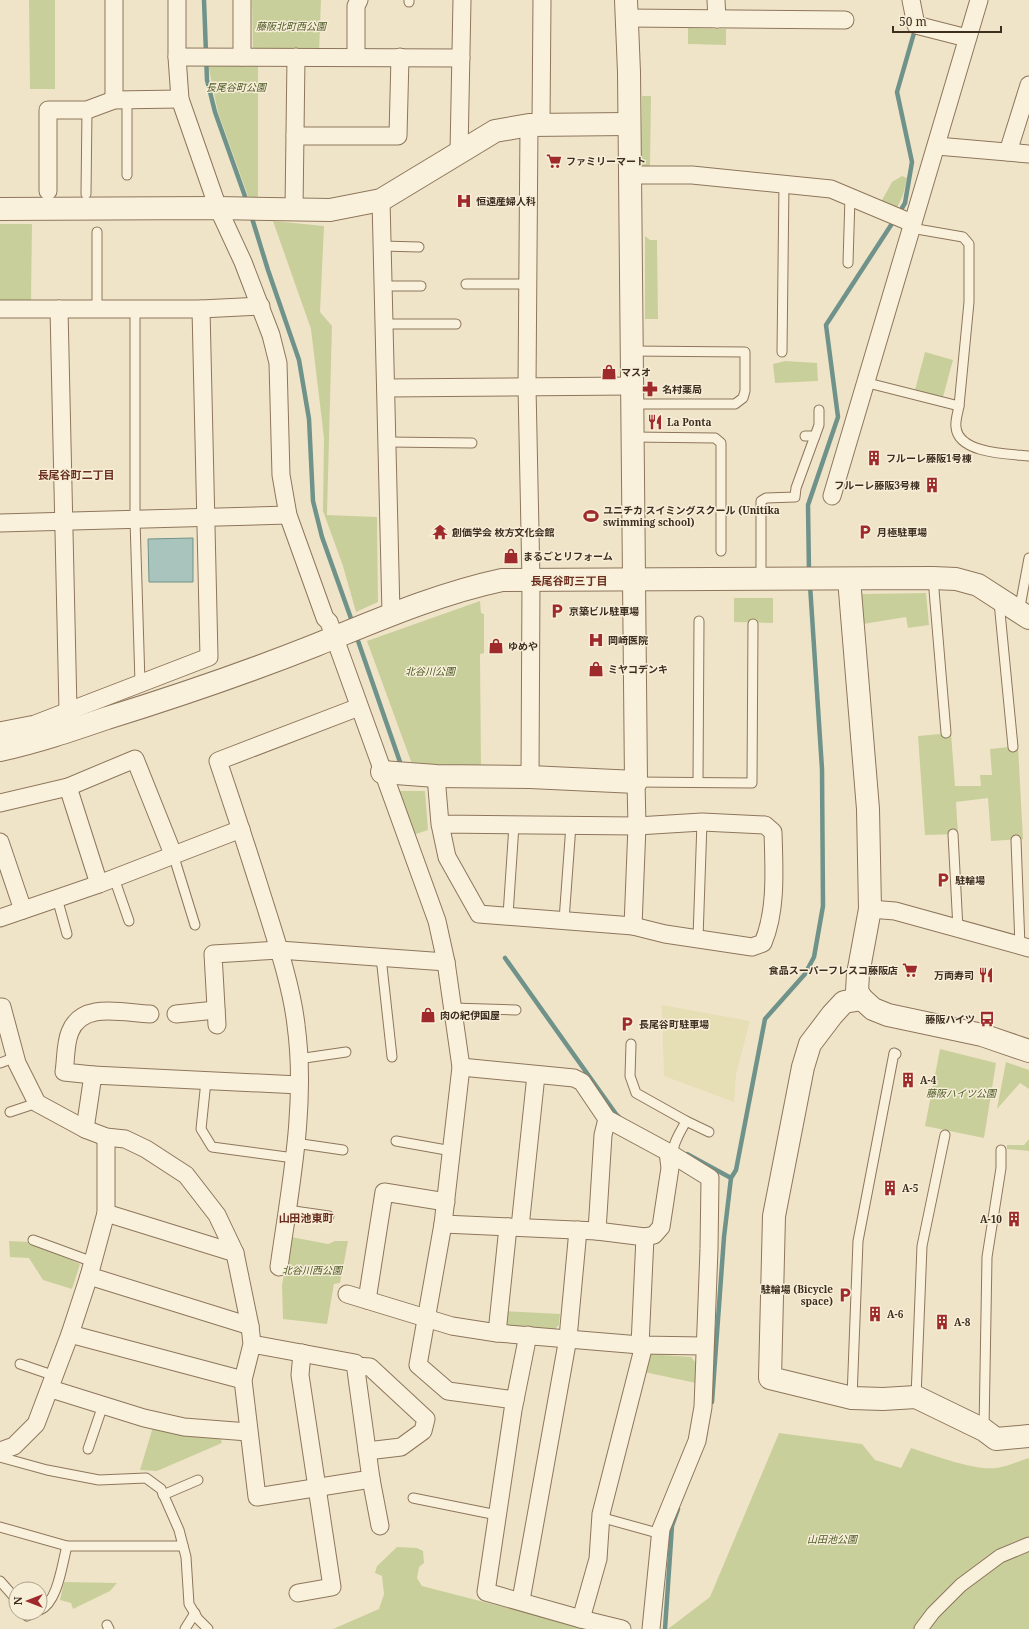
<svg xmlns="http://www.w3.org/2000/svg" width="1029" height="1629" font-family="'Noto Serif','Noto Sans JP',serif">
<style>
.farmland{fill:#e6deb5}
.green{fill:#c9cf9b}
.water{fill:#a9c4bc;stroke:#6f938a}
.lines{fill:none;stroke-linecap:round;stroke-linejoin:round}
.stream{stroke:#6f938a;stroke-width:4.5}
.service-casing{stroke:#8d765c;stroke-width:11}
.pedestrian-casing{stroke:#8d765c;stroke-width:15}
.minor-casing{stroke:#8d765c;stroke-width:19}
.tertiary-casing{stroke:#8d765c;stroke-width:24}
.service{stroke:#faf1dc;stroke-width:9}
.pedestrian{stroke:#faf1dc;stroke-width:13}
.minor{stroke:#faf1dc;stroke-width:17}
.tertiary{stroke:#faf1dc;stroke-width:22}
.labels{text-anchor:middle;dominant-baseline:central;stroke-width:3;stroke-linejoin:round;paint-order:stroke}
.park-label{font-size:10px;font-style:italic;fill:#4d5a26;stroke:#f7eed8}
.poi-label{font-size:10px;font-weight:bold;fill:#3d2e20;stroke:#f7eed8;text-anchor:start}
.neighbourhood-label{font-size:11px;font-weight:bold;fill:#6b2e1e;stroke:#f7eed8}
</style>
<rect width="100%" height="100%" fill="#f0e4c8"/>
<polygon class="farmland" points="662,1005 750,1021 736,1074 734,1102 664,1076"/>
<g class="green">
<polygon points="29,0 55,0 55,89 30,89"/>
<polygon points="252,0 321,0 319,54 253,52"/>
<polygon points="688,28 726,29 726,45 688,44"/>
<polygon points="208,65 258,66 258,199 249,199 218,112"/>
<polygon points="642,96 651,96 650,166 641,166"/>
<polygon points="902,176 907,178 903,195 896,210 881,202 892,182"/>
<polygon points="273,221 324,226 320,312 332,326 327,515 377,517 378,602 356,612 343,566 323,511 324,438 311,329"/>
<polygon points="0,224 32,224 31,303 0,303"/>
<polygon points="645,236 650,240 657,240 658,319 645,319"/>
<polygon points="925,352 953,360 943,397 915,390"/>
<polygon points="785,361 817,363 818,381 775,383 773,364"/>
<polygon points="926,593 929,625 908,628 906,617 863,624 862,594"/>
<polygon points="734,598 773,598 773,623 734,622"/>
<polygon points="480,601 481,613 484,614 484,653 480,654 481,765 412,764 367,641"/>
<polygon points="951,733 955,786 981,786 980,775 992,775 990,749 1018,746 1023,839 991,841 988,798 956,802 958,834 925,835 918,736"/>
<polygon points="399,791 425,791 428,830 413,835"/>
<polygon points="940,1049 996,1063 984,1138 925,1126"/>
<polygon points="1006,1062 1029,1070 1029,1089 1020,1083 997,1109"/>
<polygon points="1029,1139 1029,1151 1007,1149 1007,1145 1024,1145"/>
<polygon points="291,1237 328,1244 335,1241 348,1241 340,1283 334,1284 327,1324 283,1319 282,1285"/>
<polygon points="9,1241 30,1242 80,1264 72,1289 43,1280 29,1258 10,1257"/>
<polygon points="505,1311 560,1314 559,1325 551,1333 511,1329 505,1320"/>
<polygon points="648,1354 691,1357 695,1362 696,1383 644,1372"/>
<polygon points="153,1427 184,1436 220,1437 222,1443 157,1471 140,1470"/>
<path d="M779 1433 862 1444 875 1460 901 1468 911 1448C933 1455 975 1471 996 1468 1006 1467 1019 1461 1029 1458V1629H668L710 1597Z"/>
<polygon points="397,1547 417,1548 423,1551 424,1563 419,1567 417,1578 422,1586 588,1629 333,1629 379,1609 384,1594 382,1576 375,1573 377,1566"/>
<polygon points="64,1582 117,1583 110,1591 73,1609 71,1603 60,1600"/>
</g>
<polygon class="water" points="193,538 193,582 149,582 148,539"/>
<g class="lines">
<g class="stream">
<polyline points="204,0 207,80 215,112 247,202"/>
<polyline points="899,213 905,203 912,162 897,92 914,33"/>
<polyline points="251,215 268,270 299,360 309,419 313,501 322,537 353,624"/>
<polyline points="809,573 808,505 838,417 826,325 895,219"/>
<polyline points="356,635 400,762"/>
<polyline points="505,958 616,1114 619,1117"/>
<polyline points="687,1154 731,1178"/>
<polyline points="712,1402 724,1237 731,1178 736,1170 765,1019 805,974 814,957 823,906 822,769 810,585"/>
<polyline points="665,1629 672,1526 678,1509"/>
</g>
<g class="service-casing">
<g id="service">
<polyline points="409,2 409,0"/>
<polyline points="127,100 127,175"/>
<polyline points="86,194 87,110"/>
<polyline points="382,246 419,247"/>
<polyline points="848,263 850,197"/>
<polyline points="466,284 528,284"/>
<polyline points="383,286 421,286"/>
<polyline points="97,309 97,232"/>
<polyline points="135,309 135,520 140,683"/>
<polyline points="384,324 456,324"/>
<polyline points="631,351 745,352 745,391 743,398 735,404 632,404"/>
<polyline points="782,352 784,183"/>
<polyline points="864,382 959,406 969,302 969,244 963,237 911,228"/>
<path d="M959 406C958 412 955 421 956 427 958 454 1010 454 1029 456"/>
<polyline points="805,436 815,436"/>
<polyline points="632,437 715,438 721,443 721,551"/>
<polyline points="388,442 472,443"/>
<polyline points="933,578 946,733"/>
<polyline points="761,579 761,501 766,498 795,497 796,488 819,425 819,410"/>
<polyline points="999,602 1013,747"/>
<polyline points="1019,612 1029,558"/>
<polyline points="636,782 752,783 753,624"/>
<polyline points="698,782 699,621"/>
<polyline points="953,834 958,929"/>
<polyline points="1016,840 1020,946"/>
<polyline points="173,854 195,925"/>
<polyline points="114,878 129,921"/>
<polyline points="57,898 67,934"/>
<polyline points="508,915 514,825"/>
<polyline points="564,920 571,825"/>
<polyline points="698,938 702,822"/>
<polyline points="381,957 392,1057"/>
<polyline points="453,1008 516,1010"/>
<polyline points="631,1044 630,1076 636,1093 686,1121"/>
<polyline points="298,1059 346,1052"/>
<polyline points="0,1063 16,1057"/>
<polyline points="206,1081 201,1129 212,1147 294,1158"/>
<polyline points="10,1112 37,1103"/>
<polyline points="396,1141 452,1151"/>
<polyline points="295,1143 343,1150"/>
<path d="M674 1156C670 1146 682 1130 686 1121L709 1132"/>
<polyline points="287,1210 329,1216"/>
<polyline points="33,1240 93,1262"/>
<polyline points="20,1364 55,1376"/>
<polyline points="916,1397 922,1246 945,1135"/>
<polyline points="852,1398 858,1241 894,1053 896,1054"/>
<polyline points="984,1429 987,1257 1001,1168 1001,1150"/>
<polyline points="88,1449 103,1405"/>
<polyline points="0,1457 47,1470 99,1480 146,1478 161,1489 179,1530 186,1557 189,1604 198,1619 208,1629"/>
<polyline points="163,1495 198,1480"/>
<polyline points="413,1498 497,1515"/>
<polyline points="600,1517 661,1534"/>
<polyline points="0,1527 67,1546 183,1546"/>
<polyline points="0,1581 16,1599"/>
<path d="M40 1610C58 1602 62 1564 67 1546"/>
<polyline points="25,1613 27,1616 34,1613"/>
<polyline points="107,1625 109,1629"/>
<polyline points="185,1629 195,1613"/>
</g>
</g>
<g class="pedestrian-casing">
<polyline id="pedestrian" points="921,1629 933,1613 961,1585 1000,1556 1029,1544"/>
</g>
<g class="minor-casing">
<g id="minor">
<polyline points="114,0 114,100"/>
<polyline points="177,0 177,57 180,99 218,208 243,262 271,335 278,363 281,475 288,515 325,618 329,622 437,921 446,962 461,1067 443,1224 418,1365 448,1391 515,1400"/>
<polyline points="716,0 717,19"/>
<polyline points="911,0 916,25 967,38"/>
<polyline points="627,18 845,20"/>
<polyline points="177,57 461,58"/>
<polyline points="242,57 242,0"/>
<polyline points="356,57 356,6 359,0"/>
<polyline points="529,125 527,387 531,580 530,777"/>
<polyline points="541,125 542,0"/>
<polyline points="295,136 398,136 400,57"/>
<polyline points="937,146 1029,154"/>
<polyline points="459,152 462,0"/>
<polyline points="1008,152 1029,85"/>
<polyline points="629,175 692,175 831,189 912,223"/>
<polyline points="48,191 48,110 87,110 114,100 180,99"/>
<polyline points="381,200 391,613"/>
<polyline points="294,209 296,57"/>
<polyline points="0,309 201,309 261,306"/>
<polyline points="59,309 68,710"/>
<polyline points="386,388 632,386"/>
<polyline points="832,496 979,0"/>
<polyline points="0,523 288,515"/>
<polyline points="0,731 35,724 209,657 201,309"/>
<path d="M436 776 440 824 447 857 479 914 633 926 665 934 752 947 763 943C777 910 774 868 773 832L765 825 702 822 637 826 440 824"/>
<polyline points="68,787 99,884"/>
<polyline points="0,803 68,787 135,759 173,854"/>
<polyline points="0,842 23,910"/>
<polyline points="870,909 895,911 1029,948"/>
<polyline points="0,918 99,884 241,829"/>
<polyline points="633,926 637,826 636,782"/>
<polyline points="0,1007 2,1007 17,1063 37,1103 85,1129 106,1137 125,1139 146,1149 186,1175 217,1215 235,1253 250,1326 252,1344 243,1380 257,1497 371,1479 355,1363 252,1344"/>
<polyline points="176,1014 216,1010"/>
<polyline points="217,1025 213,954 279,950 446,962"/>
<polyline points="461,1067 574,1078 582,1082 607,1119 668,1152 710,1178 709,1249 703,1407 697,1441 661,1529 651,1629"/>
<path d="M93 1075 64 1072C66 1060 65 1044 70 1032 82 1001 123 1013 150 1014"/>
<polyline points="85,1129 93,1075 299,1085"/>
<polyline points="106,1213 235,1253"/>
<polyline points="443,1224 597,1231 645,1237 654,1235 661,1227 670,1168 668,1152"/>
<polyline points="520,1227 536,1075"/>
<polyline points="597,1231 603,1135 607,1119"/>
<path d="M279 1267C290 1188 307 1105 296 1025 292 989 278 946 267 911 251 860 235 811 218 761L359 707"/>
<polyline points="89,1276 250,1326"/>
<polyline points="347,1294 452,1326 497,1333 640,1345 704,1346"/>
<polyline points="367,1300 384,1192 446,1202"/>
<polyline points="497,1333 508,1227"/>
<polyline points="70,1334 243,1380"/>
<polyline points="528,1335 513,1410 486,1592 581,1619 622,1629"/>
<polyline points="640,1345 645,1237"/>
<polyline points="355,1366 370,1367 426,1419 423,1431 401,1447 367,1451"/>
<polyline points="51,1389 144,1418 184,1427 248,1432"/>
<polyline points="0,1451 14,1446 36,1424 70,1334 89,1276 106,1213 106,1137"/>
<polyline points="371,1479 380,1526"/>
<polyline points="298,1593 332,1587 300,1375 302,1353"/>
<polyline points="521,1600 568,1338 578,1230"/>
<polyline points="581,1619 598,1559 601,1514 644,1345"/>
</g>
</g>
<g class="tertiary-casing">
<g id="tertiary">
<polyline points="0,209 218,208 330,210 381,200 495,131 529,125 628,124"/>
<polyline points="849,579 868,809 870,909 858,974 857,991 862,999 873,1009 888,1015 982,1035 1029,1051"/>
<path d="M0 750C37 742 72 730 107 718 178 696 248 672 316 645 378 620 437 594 502 580L933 578 956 579 978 585 1029 618"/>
<polyline points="382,772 436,776 530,777 636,782 629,72 626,0"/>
<polyline points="862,999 844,1002 832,1015 810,1044 803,1067 774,1216 770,1378 852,1398 883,1399 916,1397 984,1430 996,1439 1029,1436"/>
</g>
</g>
<use href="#service" class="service"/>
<use href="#pedestrian" class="pedestrian"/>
<use href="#minor" class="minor"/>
<use href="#tertiary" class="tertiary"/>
</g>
<defs>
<g id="supermarket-bare" transform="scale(1.2)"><path d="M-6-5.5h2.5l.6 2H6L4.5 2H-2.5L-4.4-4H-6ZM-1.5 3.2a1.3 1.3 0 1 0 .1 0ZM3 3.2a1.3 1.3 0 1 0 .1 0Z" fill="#9e2a2b" stroke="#f7eed8" stroke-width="2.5" paint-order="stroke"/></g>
<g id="hospital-bare" transform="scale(1.2)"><path d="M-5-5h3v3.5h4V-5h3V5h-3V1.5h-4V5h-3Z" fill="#9e2a2b" stroke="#f7eed8" stroke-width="2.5" paint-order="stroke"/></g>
<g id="shop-bare" transform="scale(1.2)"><path d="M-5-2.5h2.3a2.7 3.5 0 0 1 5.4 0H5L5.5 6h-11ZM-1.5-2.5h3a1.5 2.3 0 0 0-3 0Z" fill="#9e2a2b" stroke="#f7eed8" stroke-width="2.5" paint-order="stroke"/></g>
<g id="pharmacy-bare" transform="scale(1.2)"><path d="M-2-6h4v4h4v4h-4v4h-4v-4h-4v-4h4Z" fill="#9e2a2b" stroke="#f7eed8" stroke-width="2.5" paint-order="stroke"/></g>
<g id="restaurant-bare" transform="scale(1.2)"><path d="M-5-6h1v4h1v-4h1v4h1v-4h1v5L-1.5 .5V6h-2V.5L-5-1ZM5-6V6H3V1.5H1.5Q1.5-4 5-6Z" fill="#9e2a2b" stroke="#f7eed8" stroke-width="2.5" paint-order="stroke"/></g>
<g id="building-bare" transform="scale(1.2)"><path d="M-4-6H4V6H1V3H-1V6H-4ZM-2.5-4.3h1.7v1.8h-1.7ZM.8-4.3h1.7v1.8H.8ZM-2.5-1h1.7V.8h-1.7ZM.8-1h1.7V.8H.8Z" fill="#9e2a2b" stroke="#f7eed8" stroke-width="2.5" paint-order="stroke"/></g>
<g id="stadium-bare" transform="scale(1.2)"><path d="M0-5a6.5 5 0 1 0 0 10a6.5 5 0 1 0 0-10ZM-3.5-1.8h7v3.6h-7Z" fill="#9e2a2b" stroke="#f7eed8" stroke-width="2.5" paint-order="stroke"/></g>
<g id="temple-bare" transform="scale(1.2)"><path d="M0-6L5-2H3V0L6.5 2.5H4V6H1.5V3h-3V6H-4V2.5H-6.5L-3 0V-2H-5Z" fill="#9e2a2b" stroke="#f7eed8" stroke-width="2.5" paint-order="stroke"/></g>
<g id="parking-bare" transform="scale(1.2)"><path d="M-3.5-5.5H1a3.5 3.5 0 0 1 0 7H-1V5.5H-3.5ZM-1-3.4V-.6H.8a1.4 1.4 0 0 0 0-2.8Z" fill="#9e2a2b" stroke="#f7eed8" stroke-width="2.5" paint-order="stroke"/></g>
<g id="bus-bare" transform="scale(1.2)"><path d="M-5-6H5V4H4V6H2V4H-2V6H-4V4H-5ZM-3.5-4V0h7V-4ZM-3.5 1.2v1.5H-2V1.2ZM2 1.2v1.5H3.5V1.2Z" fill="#9e2a2b" stroke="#f7eed8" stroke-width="2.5" paint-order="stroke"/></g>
</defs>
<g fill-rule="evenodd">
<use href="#supermarket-bare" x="554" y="161"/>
<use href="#hospital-bare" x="464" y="201"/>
<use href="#shop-bare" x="609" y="372"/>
<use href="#pharmacy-bare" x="650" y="389"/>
<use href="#restaurant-bare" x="655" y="422"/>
<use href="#building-bare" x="874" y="458"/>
<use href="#building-bare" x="932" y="485"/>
<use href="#stadium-bare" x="591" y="516"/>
<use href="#temple-bare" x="440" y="532"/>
<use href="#parking-bare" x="865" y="532"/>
<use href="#shop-bare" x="511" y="556"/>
<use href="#parking-bare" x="557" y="611"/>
<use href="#hospital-bare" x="596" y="640"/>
<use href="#shop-bare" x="496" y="646"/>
<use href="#shop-bare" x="596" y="669"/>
<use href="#parking-bare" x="943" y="880"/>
<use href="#supermarket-bare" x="910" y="970"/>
<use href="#restaurant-bare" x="986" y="975"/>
<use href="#shop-bare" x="428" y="1015"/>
<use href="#bus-bare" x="987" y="1019"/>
<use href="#parking-bare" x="627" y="1024"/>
<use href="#building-bare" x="908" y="1080"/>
<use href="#building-bare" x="890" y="1188"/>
<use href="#building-bare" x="1014" y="1219"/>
<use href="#parking-bare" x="845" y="1295"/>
<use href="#building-bare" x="875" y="1314"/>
<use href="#building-bare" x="942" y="1322"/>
</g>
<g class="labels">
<g class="park-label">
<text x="291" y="26">藤阪北町西公園</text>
<text x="236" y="87">長尾谷町公園</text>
<text x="430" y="671">北谷川公園</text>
<text x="961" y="1093">藤阪ハイツ公園</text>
<text x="312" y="1270">北谷川西公園</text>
<text x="832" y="1539">山田池公園</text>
</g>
<g class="poi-label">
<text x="566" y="161">ファミリーマート</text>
<text x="476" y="201">恒遠産婦人科</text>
<text x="621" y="372">マスオ</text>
<text x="662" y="389">名村薬局</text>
<text x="667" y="422">La Ponta</text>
<text x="886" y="458">フルーレ藤阪1号棟</text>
<text x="920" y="485" text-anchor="end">フルーレ藤阪3号棟</text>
<text x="603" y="510">ユニチカ スイミングスクール (Unitika<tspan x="603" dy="12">swimming school)</tspan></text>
<text x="452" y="532">創価学会 枚方文化会館</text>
<text x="877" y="532">月極駐車場</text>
<text x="523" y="556">まるごとリフォーム</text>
<text x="569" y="611">京築ビル駐車場</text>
<text x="608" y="640">岡崎医院</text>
<text x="508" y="646">ゆめや</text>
<text x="608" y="669">ミヤコデンキ</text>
<text x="955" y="880">駐輪場</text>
<text x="898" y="970" text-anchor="end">食品スーパーフレスコ藤阪店</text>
<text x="974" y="975" text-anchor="end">万両寿司</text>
<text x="440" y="1015">肉の紀伊国屋</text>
<text x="975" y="1019" text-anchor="end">藤阪ハイツ</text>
<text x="639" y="1024">長尾谷町駐車場</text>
<text x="920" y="1080">A-4</text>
<text x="902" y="1188">A-5</text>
<text x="1002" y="1219" text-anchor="end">A-10</text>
<text x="833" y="1289" text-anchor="end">駐輪場 (Bicycle<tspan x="833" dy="12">space)</tspan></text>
<text x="887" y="1314">A-6</text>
<text x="954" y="1322">A-8</text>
</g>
<g class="neighbourhood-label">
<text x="76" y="474">長尾谷町二丁目</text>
<text x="569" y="580">長尾谷町三丁目</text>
<text x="306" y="1217">山田池東町</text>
</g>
</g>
<g transform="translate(28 1601) rotate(270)"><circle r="19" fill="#f7eed8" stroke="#ada18e"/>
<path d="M0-3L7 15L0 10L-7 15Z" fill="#9e2a2b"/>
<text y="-6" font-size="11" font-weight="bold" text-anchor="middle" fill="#3d2e20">N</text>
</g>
<path d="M893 26v6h108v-6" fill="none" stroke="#3d2e20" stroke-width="2"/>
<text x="899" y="26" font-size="12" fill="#3d2e20" stroke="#f7eed8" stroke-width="3" paint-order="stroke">50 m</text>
</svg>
